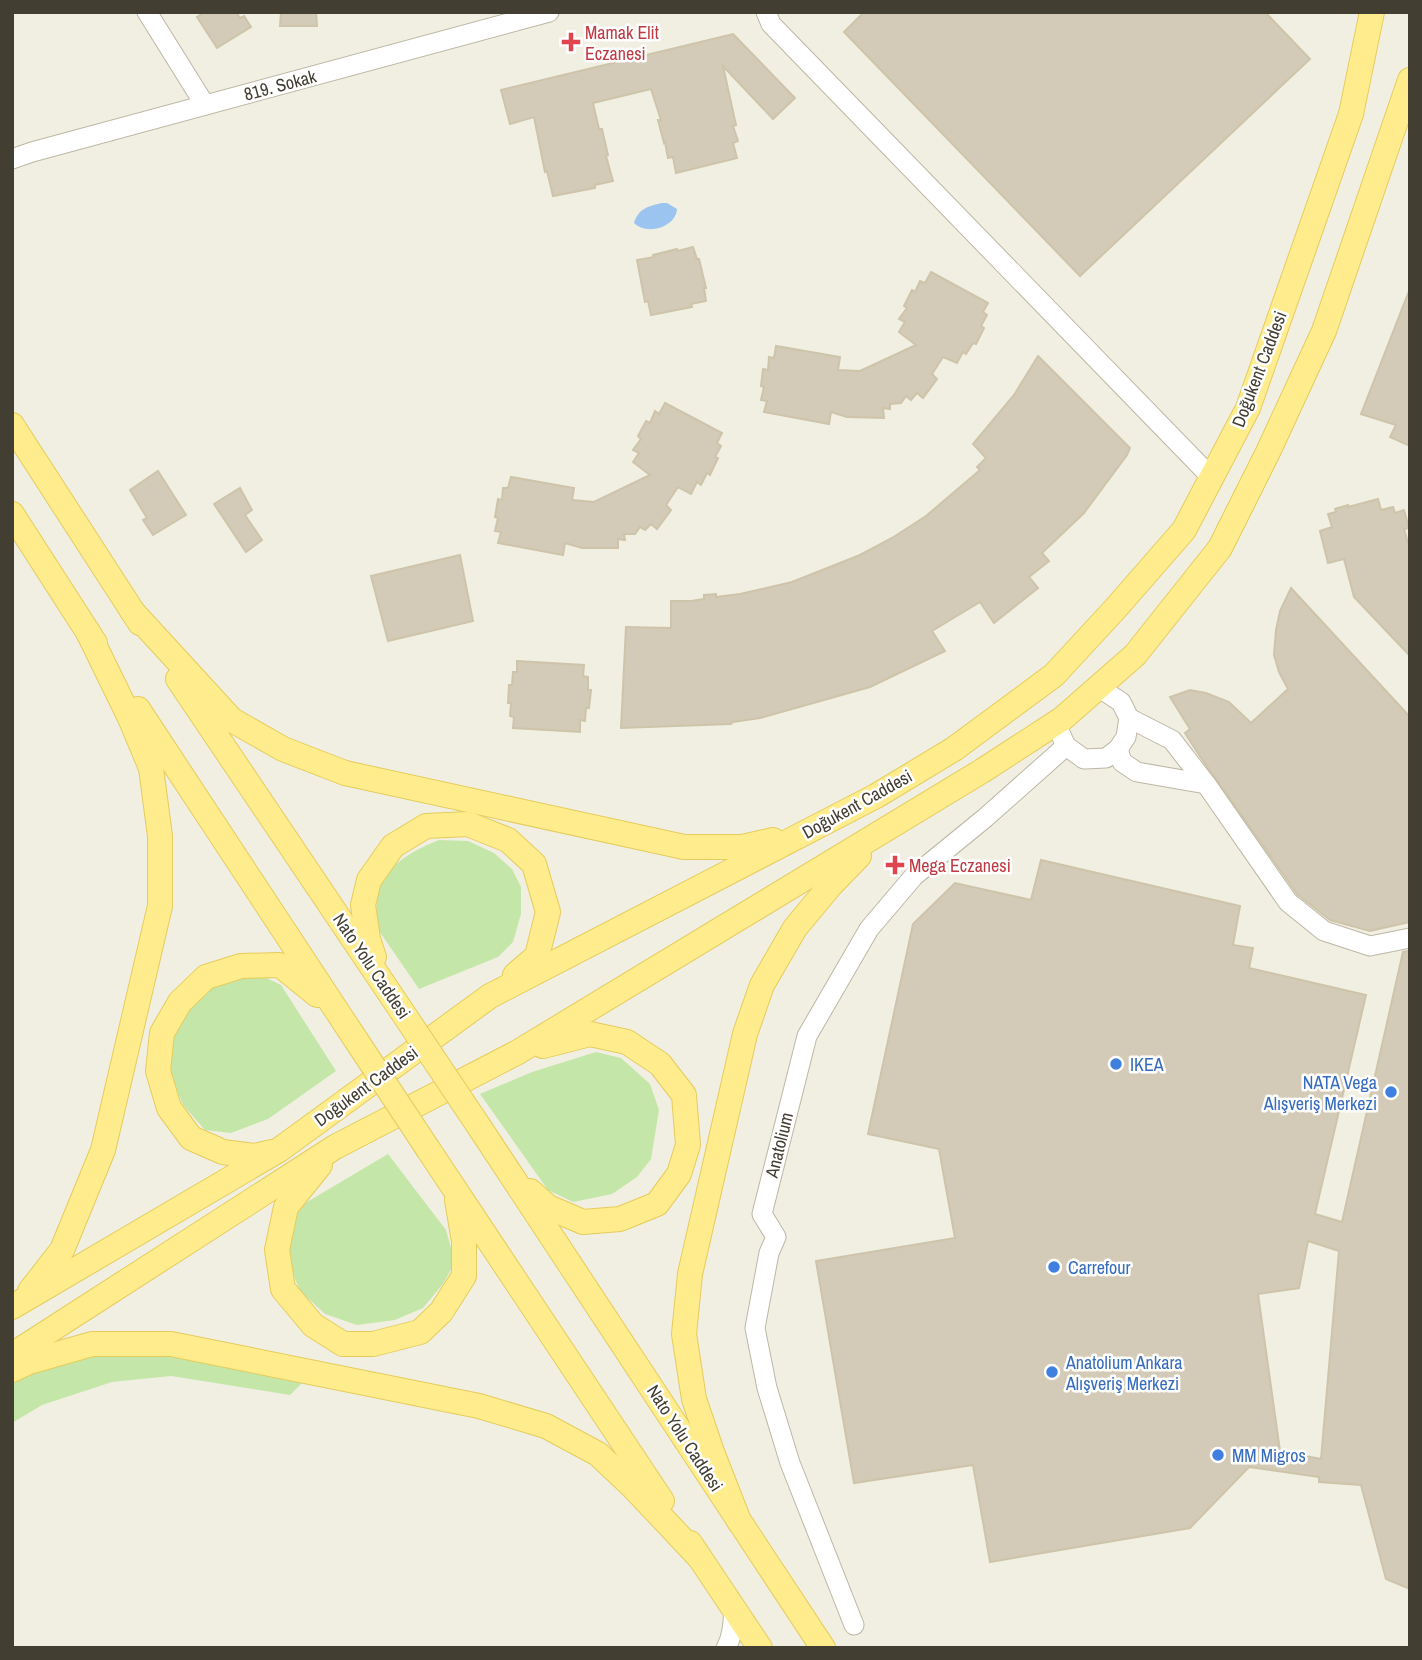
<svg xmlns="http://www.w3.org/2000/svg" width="1422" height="1660" font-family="'Archivo Narrow',sans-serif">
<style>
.grass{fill:#c4e7a9}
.water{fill:#9bc4f1}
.building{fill:#d3cbb7;stroke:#cec4aa;stroke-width:2;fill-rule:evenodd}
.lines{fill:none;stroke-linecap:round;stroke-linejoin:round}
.minor-casing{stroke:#bdb7a4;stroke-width:21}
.major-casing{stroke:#e5cc5c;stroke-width:26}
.minor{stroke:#fff;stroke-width:19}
.major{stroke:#ffec8d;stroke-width:24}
.major-bridge-casing{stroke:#e5cc5c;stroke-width:26;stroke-linecap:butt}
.major-bridge{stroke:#ffec8d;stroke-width:24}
.health-dot{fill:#e0444e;stroke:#fff;stroke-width:2.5}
.shop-dot{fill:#3f7fe0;stroke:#fff;stroke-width:2.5}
.labels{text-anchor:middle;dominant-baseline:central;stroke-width:5;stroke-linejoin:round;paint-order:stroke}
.health-label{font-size:18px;fill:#be3a42;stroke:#fff;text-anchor:start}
.street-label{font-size:18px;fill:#433e32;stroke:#fff}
.shop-label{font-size:18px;fill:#366cbe;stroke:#fff;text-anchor:start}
</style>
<rect width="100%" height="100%" fill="#f1efe2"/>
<g class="grass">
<path d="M439 840 468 841 494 853 512 869 521 887V914L513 942 498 957 419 989 375 925C376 913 377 891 382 882 394 860 417 849 439 840Z"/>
<polygon points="256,973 281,985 336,1071 268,1119 231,1133 205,1130 183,1105 167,1067 169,1041 182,1015 212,984"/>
<polygon points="596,1052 621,1058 650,1084 659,1110 651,1159 637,1177 612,1194 573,1202 548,1190 480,1094 532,1072"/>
<polygon points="388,1154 446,1230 455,1262 443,1284 423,1308 395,1320 357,1325 325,1314 300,1291 288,1262 291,1226 302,1205"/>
<polygon points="92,1344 313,1372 290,1395 171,1376 112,1382 42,1405 12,1423 12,1370"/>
</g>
<path class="water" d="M662 203H667L677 209C676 227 647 236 634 223 638 209 648 206 662 203Z"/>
<g class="building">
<polygon points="205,12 236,12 240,18 244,16 251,27 217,48 197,17"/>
<polygon points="281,12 316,12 317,26 280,26"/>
<polygon points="864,12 1265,12 1310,59 1080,276 844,32"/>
<polygon points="733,34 795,98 773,119 723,66 736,125 733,126 738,141 733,143 737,158 676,173 673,157 668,158 665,142 664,143 658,120 661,120 651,89 593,103 599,129 602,129 608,155 606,156 613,181 595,185 595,188 553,196 547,171 545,172 534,117 510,124 501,90"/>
<polygon points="693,247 697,259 699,259 706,288 704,288 706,301 691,304 692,307 651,315 648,301 645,302 637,260 654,257 653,255 677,249 678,251"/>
<polygon points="931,272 988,303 983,312 987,315 981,326 984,328 976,344 973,343 966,354 963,352 957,363 943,357 932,374 937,379 923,398 917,393 911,400 906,396 901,403 890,404 890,409 883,408 884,418 847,417 831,412 829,424 764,412 767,401 761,400 764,387 761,386 763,369 768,370 769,357 774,358 776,346 840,357 838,370 860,371 916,345 899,332 905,322 899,319 907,308 904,306 912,290 915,292 920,281 925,283"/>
<polygon points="1409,291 1410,291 1410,446 1390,437 1396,425 1361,414"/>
<polygon points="1038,356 1130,448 1127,455 1084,513 1042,553 1049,561 1029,577 1038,588 994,623 980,602 932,631 945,651 870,687 760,718 733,722 731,724 621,728 626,627 671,628 671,601 691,601 704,599 704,595 716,594 716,597 740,594 792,582 860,555 892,538 926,516 980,470 977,467 986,458 973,444 1014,395"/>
<polygon points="665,403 722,433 717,443 721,446 715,457 718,458 710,475 707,473 701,485 697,482 691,494 678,487 666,505 671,510 657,529 651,524 645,530 640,527 635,534 624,534 625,540 618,539 618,548 582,548 565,543 563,555 498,543 501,532 495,531 498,518 495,517 498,499 502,500 503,488 508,488 511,477 574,488 572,500 594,502 650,475 633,462 639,453 633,450 641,439 638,436 646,421 650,423 655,411 659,414"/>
<polygon points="158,471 186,515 153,535 143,520 147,518 130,490"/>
<polygon points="240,488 252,510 245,515 262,540 246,552 214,504"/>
<polygon points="1378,499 1381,510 1393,507 1395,513 1404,510 1409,528 1404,529 1410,550 1410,656 1354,597 1344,559 1328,563 1320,531 1332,527 1328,514 1336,512 1335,509 1348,505 1348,507"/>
<polygon points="460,555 473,621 388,641 371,576"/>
<polygon points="1291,588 1410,717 1410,922 1370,931 1330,920 1297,894 1199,755 1185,733 1190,729 1170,697 1190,690 1206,693 1229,702 1251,723 1288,689 1279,672 1274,655 1276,630 1280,611"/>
<polygon points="517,661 584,665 583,676 588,677 588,690 591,690 589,708 586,708 585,721 580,720 580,732 513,728 514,717 510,716 511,703 508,703 509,685 512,685 513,672 517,672"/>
<path d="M1041 860 1240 906 1233 945 1253 948 1249 968 1366 995 1315 1214 1342 1222 1403 952 1410 951V1589L1386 1579 1361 1485 1319 1482V1477L1249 1467 1190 1528 990 1562 973 1465 854 1483 816 1261 955 1238 939 1149 868 1134 913 924 955 883 1031 900ZM1308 1241 1339 1251 1321 1459 1280 1451 1258 1294 1299 1288Z"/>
</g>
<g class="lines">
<g class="minor-casing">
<g id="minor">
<polyline points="147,12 205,105"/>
<polyline points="766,12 771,24 1211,477"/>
<polyline points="12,159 32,152 549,12"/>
<polyline points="1129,718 1172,740 1206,784 1288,902 1324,931 1370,946 1410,938"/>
<polyline points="1061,735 1066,746 1084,759 1106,758 1118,749 1126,737 1129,718 1121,702 1098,687"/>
<polyline points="1118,749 1122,762 1137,772 1206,784"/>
<polyline points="854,1625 790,1463 767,1388 755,1328 769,1253 776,1237 762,1214 807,1036 869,929 914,876 985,818 1066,746"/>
<path d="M726 1648C733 1636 733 1621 734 1608"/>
</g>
</g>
<g class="major-casing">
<g id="major">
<polyline points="12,425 140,623"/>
<polyline points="12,514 95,643"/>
<polyline points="132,611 232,720 283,749 345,773 684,847 742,847 773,840"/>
<polyline points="178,679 401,1010"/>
<polyline points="138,709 356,1040"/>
<polyline points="374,957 368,939 363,905 369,880 393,846 426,826 468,824 508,840 534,864 548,912 537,956 515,975"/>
<polyline points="480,1128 823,1648"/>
<polyline points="428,1149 662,1501"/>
<polyline points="272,1152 254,1156 223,1152 191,1138 169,1108 158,1071 162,1033 180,1002 206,977 241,966 280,965 317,995"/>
<polyline points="320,1165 286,1207 277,1250 283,1289 313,1325 343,1344 373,1344 420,1332 441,1312 464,1276 464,1241 457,1200"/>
<polyline points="530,1191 548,1207 583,1222 620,1219 657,1204 679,1174 688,1145 684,1095 660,1064 627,1042 590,1034 543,1046"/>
<polyline points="30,1291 62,1250 103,1150 160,906 160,836 151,768 130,718 88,632"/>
<polyline points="12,1307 279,1150 490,996 876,796 954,749 1054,675 1115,609 1184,530 1248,408 1351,114 1372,12"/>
<polyline points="12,1355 335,1147 518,1052 982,771 1062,719 1135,655 1220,548 1268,452 1324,331 1410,80"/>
<polyline points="12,1370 29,1362 92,1344 171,1344 479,1406 546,1426 598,1454 633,1487 699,1557"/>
<polyline points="739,1521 712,1452 694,1399 684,1334 690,1274 745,1034 762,985 795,928 830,886 859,856"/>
<polyline points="690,1543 760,1648"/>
</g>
</g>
<use href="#minor" class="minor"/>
<use href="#major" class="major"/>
<g class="major-bridge-casing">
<g id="major-bridge">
<polyline points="401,1010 480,1128"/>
<polyline points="356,1040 428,1149"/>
</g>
</g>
<use href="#major-bridge" class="major-bridge"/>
</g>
<g class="health-dot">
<path d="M567.5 31.5h7v7h7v7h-7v7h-7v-7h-7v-7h7z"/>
<path d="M891.5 854.5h7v7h7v7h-7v7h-7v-7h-7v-7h7z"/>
</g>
<g class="shop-dot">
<circle cx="1116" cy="1064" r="7"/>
<circle cx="1391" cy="1092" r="7"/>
<circle cx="1054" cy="1267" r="7"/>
<circle cx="1052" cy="1372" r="7"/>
<circle cx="1218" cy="1455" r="7"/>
</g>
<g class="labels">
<g class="health-label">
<text x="585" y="32">Mamak Elit<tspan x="585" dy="21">Eczanesi</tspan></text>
<text x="909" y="865">Mega Eczanesi</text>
</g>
<g class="street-label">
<text transform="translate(280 85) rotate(-15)">819. Sokak</text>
<text transform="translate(1259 369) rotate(-69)">Doğukent Caddesi</text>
<text transform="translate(857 804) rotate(-29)">Doğukent Caddesi</text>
<text transform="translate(372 966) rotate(56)">Nato Yolu Caddesi</text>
<text transform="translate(366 1086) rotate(-36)">Doğukent Caddesi</text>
<text transform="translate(779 1145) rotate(-76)">Anatolium</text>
<text transform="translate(685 1438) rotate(57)">Nato Yolu Caddesi</text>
</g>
<g class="shop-label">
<text x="1130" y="1064">IKEA</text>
<text x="1377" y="1082" text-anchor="end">NATA Vega<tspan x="1377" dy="21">Alışveriş Merkezi</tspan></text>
<text x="1068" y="1267">Carrefour</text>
<text x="1066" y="1362">Anatolium Ankara<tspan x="1066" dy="21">Alışveriş Merkezi</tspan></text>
<text x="1232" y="1455">MM Migros</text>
</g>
</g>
<rect width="1422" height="1660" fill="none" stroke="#433e32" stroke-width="28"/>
</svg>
